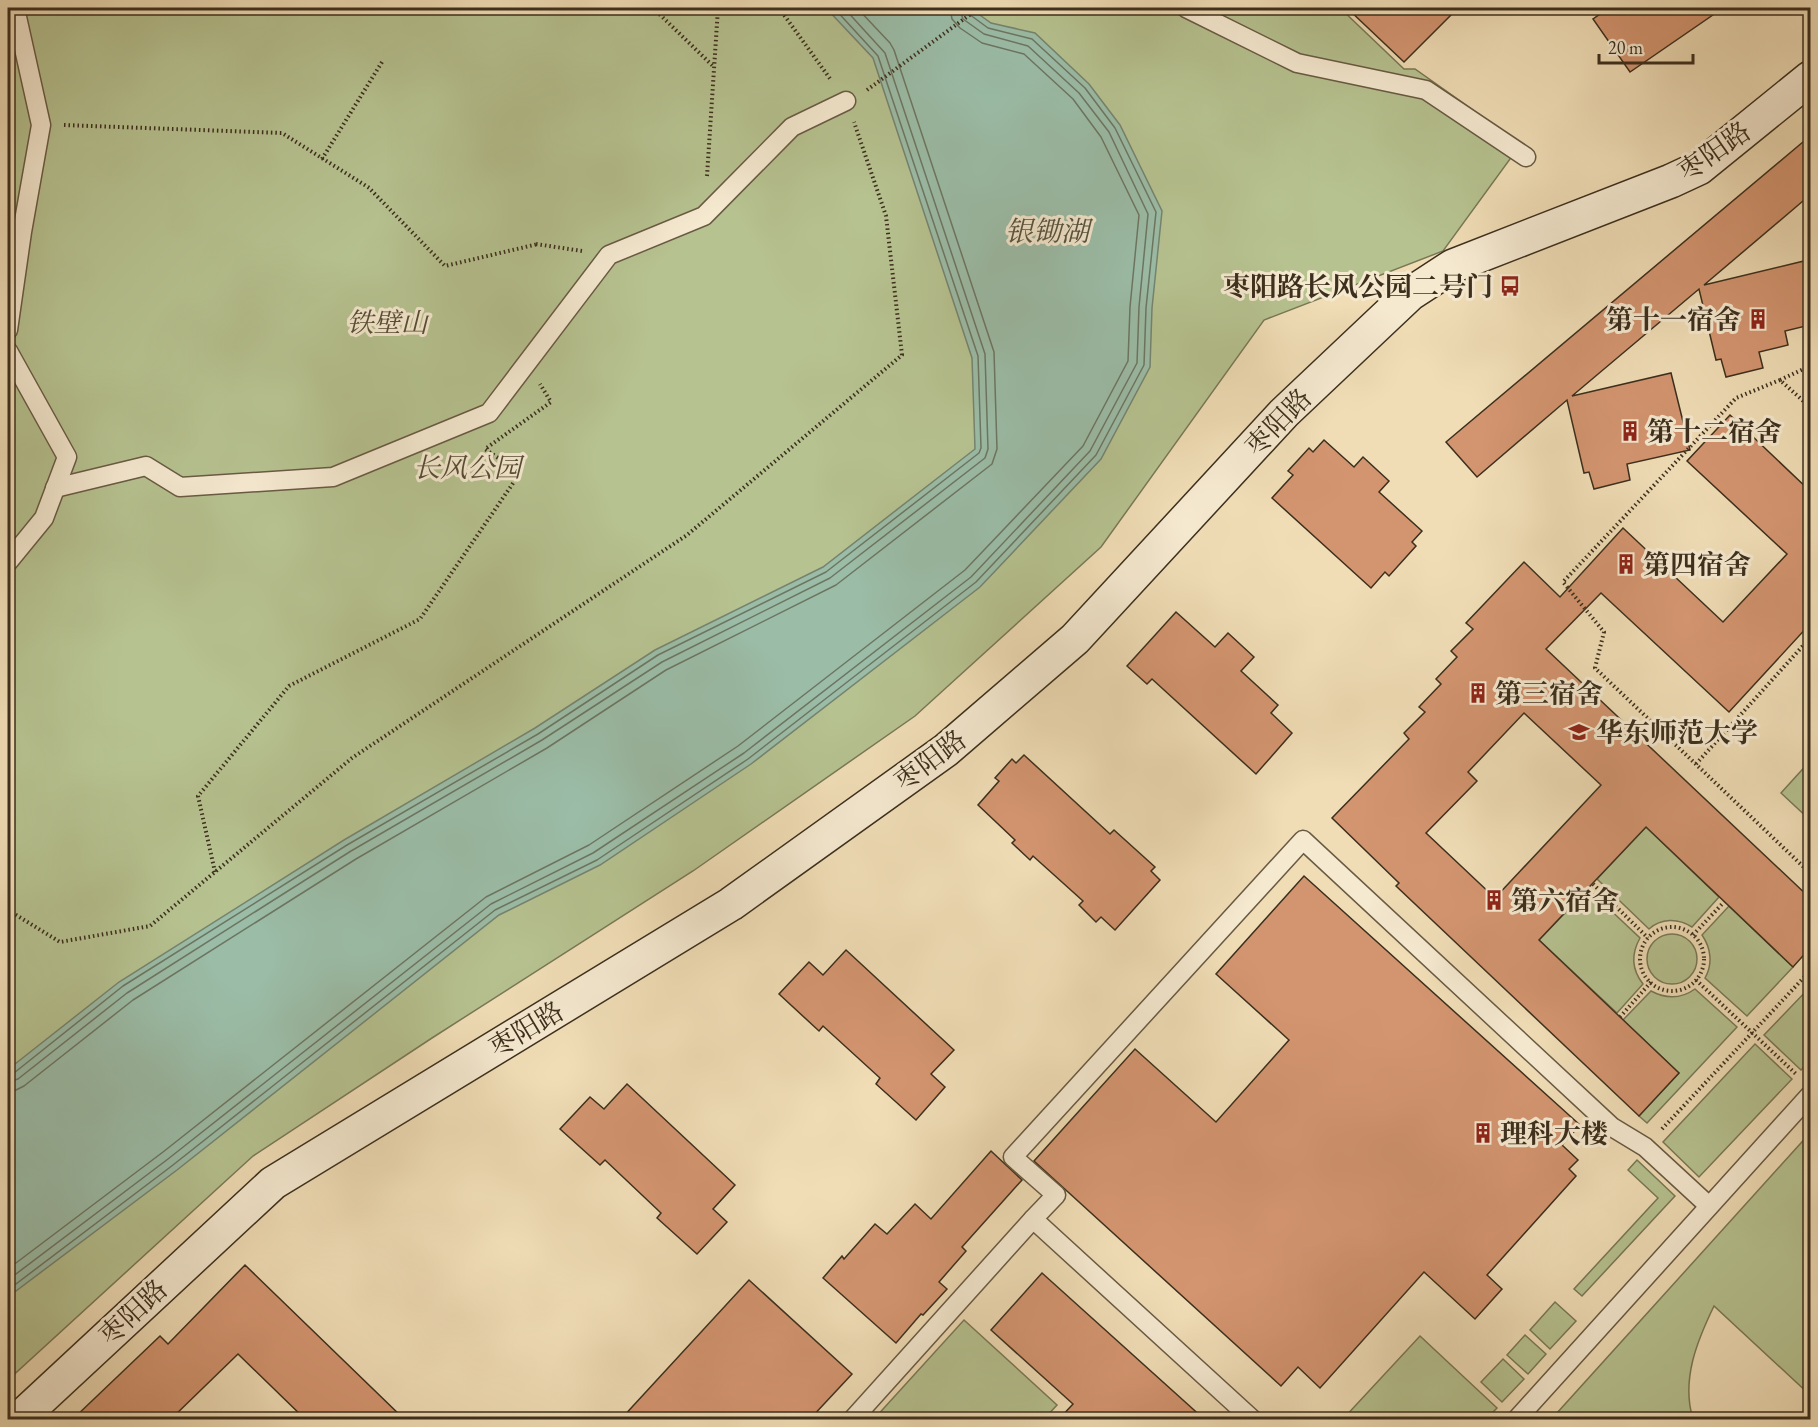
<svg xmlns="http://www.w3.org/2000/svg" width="1818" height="1427" font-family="'EB Garamond','Noto Serif SC',serif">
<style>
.green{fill:#b6c290;stroke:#797856;stroke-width:1.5}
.water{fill:#9bbda8;stroke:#758470;stroke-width:1.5}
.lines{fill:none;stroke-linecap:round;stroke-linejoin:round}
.shore{stroke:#6c7662;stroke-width:1.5}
.building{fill:#d39570;stroke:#3c2f1d;stroke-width:1.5;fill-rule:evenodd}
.lane-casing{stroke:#695a43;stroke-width:21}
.secondary-casing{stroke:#3c2f1d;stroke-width:36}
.path{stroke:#3c2f1d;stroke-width:4;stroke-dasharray:1.5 3;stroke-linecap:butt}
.lane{stroke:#f5e9d0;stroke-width:18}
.secondary{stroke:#f5e9d0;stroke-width:33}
.labels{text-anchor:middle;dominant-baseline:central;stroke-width:6;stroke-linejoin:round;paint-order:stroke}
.street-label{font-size:27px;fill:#3c2f1d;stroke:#f5e9d0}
.poi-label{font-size:27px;font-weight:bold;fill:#3c2f1d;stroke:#f5e9d0;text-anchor:start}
.park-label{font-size:27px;font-style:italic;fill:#544c34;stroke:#f5e9d0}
.water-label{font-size:28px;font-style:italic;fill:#545240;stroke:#f5e9d0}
</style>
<rect width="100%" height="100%" fill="#f0ddb6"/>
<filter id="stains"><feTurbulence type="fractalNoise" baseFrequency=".00333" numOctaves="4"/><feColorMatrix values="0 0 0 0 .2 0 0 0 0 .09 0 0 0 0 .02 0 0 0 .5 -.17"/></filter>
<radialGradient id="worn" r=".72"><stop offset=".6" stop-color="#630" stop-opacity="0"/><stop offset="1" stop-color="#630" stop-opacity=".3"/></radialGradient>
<g class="green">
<polygon points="8,8 1340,8 1404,69 1415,69 1521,144 1443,251 1264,320 1101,547 915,716 693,871 432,1038 253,1156 8,1380"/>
<polygon points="1810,761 1810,820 1781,793"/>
<path d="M1646 827 1719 897 1692 927C1678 918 1661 918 1649 929L1597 879Z"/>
<path d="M1588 889 1640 938C1631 954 1632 970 1643 984L1617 1013 1539 940Z"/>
<path d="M1729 906 1793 967 1747 1016 1705 978C1713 964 1711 948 1702 935Z"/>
<circle cx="1672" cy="959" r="25"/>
<polygon points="1810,987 1810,1061 1801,1070 1764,1035"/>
<path d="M1695 989 1737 1027 1647 1123 1639 1116 1679 1073 1623 1020 1651 991C1666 999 1681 999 1695 989Z"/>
<polygon points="1755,1044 1792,1079 1699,1177 1663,1142"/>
<path d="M1810 1133V1395L1714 1306C1697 1341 1681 1380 1693 1419H1565L1557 1413Z"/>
<polygon points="1637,1160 1675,1196 1582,1296 1574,1289 1658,1198 1628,1170"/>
<polygon points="1555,1302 1576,1321 1550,1349 1530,1330"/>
<polygon points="964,1320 1057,1405 1044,1419 874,1419"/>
<polygon points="1525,1335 1546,1354 1528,1374 1507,1355"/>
<polygon points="1420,1336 1497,1408 1486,1419 1343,1419"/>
<polygon points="1503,1359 1524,1379 1502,1402 1481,1382"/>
</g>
<polygon class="water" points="826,8 970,8 991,23 1035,33 1089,84 1120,125 1162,211 1152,308 1150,367 1101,459 980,587 751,764 600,865 499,915 177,1170 8,1297 8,1070 15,1064 119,982 344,840 535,728 655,650 823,567 975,449 972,358 873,58"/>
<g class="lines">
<g class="shore">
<polyline points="8,1074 14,1073 123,986 347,845 538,734 658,655 826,572 979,453 981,448 978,356 878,56 834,8"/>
<polyline points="8,1082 18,1079 127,993 351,851 542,740 662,662 830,578 985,458 988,449 985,354 885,53 844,8"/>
<polyline points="8,1091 16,1090 24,1086 133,1000 356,859 547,748 666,670 836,585 992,464 997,449 994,352 894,50 890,43 857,8"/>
<polyline points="8,1269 163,1152 486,897 589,845 738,746 965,570 1083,446 1128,361 1130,307 1139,215 1101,137 1073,99 1024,54 982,43 960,28 952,19 950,8"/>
<polyline points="8,1280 168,1159 491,904 593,853 744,753 971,577 1090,451 1137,363 1139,307 1148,214 1109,132 1079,93 1028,46 984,34 963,19 959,8"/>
<polyline points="8,1290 173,1165 495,910 597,860 748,759 976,582 1096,455 1144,365 1146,308 1156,212 1115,128 1085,88 1032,39 988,28 969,14 967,8"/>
</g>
</g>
<g class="building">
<polygon points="1347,8 1458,8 1404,62"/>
<polygon points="1609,8 1723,8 1630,72 1593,19"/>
<polygon points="1810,136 1810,195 1704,285 1804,261 1810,289 1810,325 1785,331 1788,345 1759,352 1763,368 1726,377 1721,359 1716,360 1699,289 1572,396 1671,373 1690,450 1627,464 1630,480 1594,489 1589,472 1584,473 1567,400 1477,477 1446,442"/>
<path d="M1730 415 1810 491V624L1729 712 1601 593 1546 649 1810 898V948L1793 967 1646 827 1539 940 1679 1073 1639 1116 1396 886 1399 883 1332 818 1409 739 1404 733 1425 712 1419 707 1441 684 1436 679 1457 657 1451 651 1473 629 1466 623 1524 562 1560 597 1623 528 1723 622 1787 554 1687 461ZM1524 713 1601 785 1495 898 1426 833 1477 781 1468 772Z"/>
<polygon points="1324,440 1354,467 1363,457 1389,481 1379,492 1422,531 1412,542 1416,546 1389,576 1385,572 1371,588 1272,498 1293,475 1288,471 1309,448 1313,452"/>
<polygon points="1176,612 1215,647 1228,633 1254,657 1241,671 1278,705 1271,713 1292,733 1256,774 1152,679 1147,684 1127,666"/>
<polygon points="1024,755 1110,834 1114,830 1155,867 1151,871 1160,880 1115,930 1101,917 1096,922 1079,905 1083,901 1033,856 1030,860 1012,843 1015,840 978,805 999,781 995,778 1012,759 1016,763"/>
<polygon points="1304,876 1580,1125 1562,1145 1578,1160 1569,1169 1576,1176 1487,1275 1502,1289 1475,1319 1424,1272 1320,1388 1298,1367 1281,1386 1034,1161 1135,1049 1216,1122 1289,1040 1216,974"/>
<polygon points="846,950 954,1050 931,1074 945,1087 916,1120 876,1084 880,1078 823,1026 819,1031 779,994 809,962 823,975"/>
<polygon points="627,1084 735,1185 713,1209 727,1222 697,1254 657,1218 661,1213 605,1160 600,1165 560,1129 590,1097 604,1109"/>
<polygon points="991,1151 1022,1180 962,1247 966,1251 939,1282 947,1289 923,1315 921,1314 896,1343 823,1278 842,1256 844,1259 875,1224 887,1234 915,1204 931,1219"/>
<polygon points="245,1265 404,1419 305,1419 238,1354 171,1419 73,1419 160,1336 168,1344"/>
<polygon points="1042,1273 1204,1419 1059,1419 1073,1404 991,1330"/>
<polygon points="749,1280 852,1374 810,1419 621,1419"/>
</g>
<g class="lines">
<g class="lane-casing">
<g id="lane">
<polyline points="1186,8 1297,63 1426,90 1526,157"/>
<polyline points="8,330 22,232 41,125 15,8"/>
<polyline points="8,351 67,457 44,518 8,562"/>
<polyline points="55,488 146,466 180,487 333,477 489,413 609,255 704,216 792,127 846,101"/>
<polyline points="852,1420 1033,1219"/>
<polyline points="1253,1420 1033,1219 1056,1195 1013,1157 1303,840 1612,1127 1645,1147 1709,1206"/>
<polyline points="1516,1420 1810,1095"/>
</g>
</g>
<g class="secondary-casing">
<polyline id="secondary" points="18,1420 273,1183 731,904 946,750 1075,639 1284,413 1410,294 1453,266 1671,181 1699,168 1810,78"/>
</g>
<g class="path">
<polyline points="653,8 714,67"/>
<polyline points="779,8 831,80"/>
<polyline points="867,90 979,8"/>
<polyline points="64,125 282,133 371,189"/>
<polyline points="322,159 382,62"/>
<polyline points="707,176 718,8"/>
<polyline points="371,190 445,266 538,244"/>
<polyline points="536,244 582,251"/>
<polyline points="1810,366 1780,380 1810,407"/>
<polyline points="1780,380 1736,398 1563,582 1604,632 1595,668 1810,873"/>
<polyline points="1696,764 1810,638"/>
<polyline points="215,872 198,796 289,686 420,619 520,473 485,449 551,402 540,384"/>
<polyline points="1593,884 1648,938"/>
<polyline points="8,910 60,942 150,926 352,758 687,535 902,355 886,216 854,122"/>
<circle cx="1672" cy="959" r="32"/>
<polyline points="1693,935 1724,902"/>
<polyline points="1696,980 1796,1074"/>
<polyline points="1620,1017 1651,982"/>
<polyline points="1662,1129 1810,971"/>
</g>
<use href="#lane" class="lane"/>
<use href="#secondary" class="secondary"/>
</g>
<defs>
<g id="bus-bare" transform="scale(1.62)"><path d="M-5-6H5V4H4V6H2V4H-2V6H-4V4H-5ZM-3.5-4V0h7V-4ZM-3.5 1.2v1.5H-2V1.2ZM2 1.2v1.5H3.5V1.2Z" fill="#8f2418" stroke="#f5e9d0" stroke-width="2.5" paint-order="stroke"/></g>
<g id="building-bare" transform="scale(1.62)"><path d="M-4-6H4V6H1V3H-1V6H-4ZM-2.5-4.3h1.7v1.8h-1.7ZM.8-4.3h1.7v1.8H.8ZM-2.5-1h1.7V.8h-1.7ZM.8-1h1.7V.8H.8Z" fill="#8f2418" stroke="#f5e9d0" stroke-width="2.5" paint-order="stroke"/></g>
<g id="university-bare" transform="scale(1.62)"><path d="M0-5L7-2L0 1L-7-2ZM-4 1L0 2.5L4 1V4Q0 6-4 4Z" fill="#8f2418" stroke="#f5e9d0" stroke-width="2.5" paint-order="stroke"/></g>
</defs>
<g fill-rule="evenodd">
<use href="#bus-bare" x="1510" y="286"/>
<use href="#building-bare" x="1758" y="319"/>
<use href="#building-bare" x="1630" y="431"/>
<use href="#building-bare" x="1626" y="564"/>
<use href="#building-bare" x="1478" y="693"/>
<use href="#university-bare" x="1579" y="732"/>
<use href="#building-bare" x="1494" y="900"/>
<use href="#building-bare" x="1483" y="1133"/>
</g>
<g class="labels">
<g class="street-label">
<text transform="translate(1714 151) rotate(-35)">枣阳路</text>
<text transform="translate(1278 422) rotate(-46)">枣阳路</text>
<text transform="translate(930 760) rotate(-37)">枣阳路</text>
<text transform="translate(526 1029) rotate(-31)">枣阳路</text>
<text transform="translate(133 1312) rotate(-43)">枣阳路</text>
</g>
<g class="poi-label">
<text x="1493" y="286" text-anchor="end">枣阳路长风公园二号门</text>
<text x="1741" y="319" text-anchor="end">第十一宿舍</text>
<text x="1647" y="431">第十二宿舍</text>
<text x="1643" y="564">第四宿舍</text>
<text x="1495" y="693">第三宿舍</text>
<text x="1596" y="732">华东师范大学</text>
<text x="1511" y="900">第六宿舍</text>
<text x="1500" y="1133">理科大楼</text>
</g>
<g class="park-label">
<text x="387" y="322">铁壁山</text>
<text x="467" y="467">长风公园</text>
</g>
<g class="water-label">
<text x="1047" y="231">银锄湖</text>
</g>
</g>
<rect width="1818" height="1427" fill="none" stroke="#f0ddb6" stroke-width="30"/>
<rect x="9" y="9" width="1800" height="1409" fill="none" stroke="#3c2f1d" stroke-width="3"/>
<rect x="15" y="15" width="1788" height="1397" fill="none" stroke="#3c2f1d" stroke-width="1.5"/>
<path d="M1599 54v9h94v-9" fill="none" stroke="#3c2f1d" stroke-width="3"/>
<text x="1608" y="54" font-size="18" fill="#3c2f1d" stroke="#f5e9d0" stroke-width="4.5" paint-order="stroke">20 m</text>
<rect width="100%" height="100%" filter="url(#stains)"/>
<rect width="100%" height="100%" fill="url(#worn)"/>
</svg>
